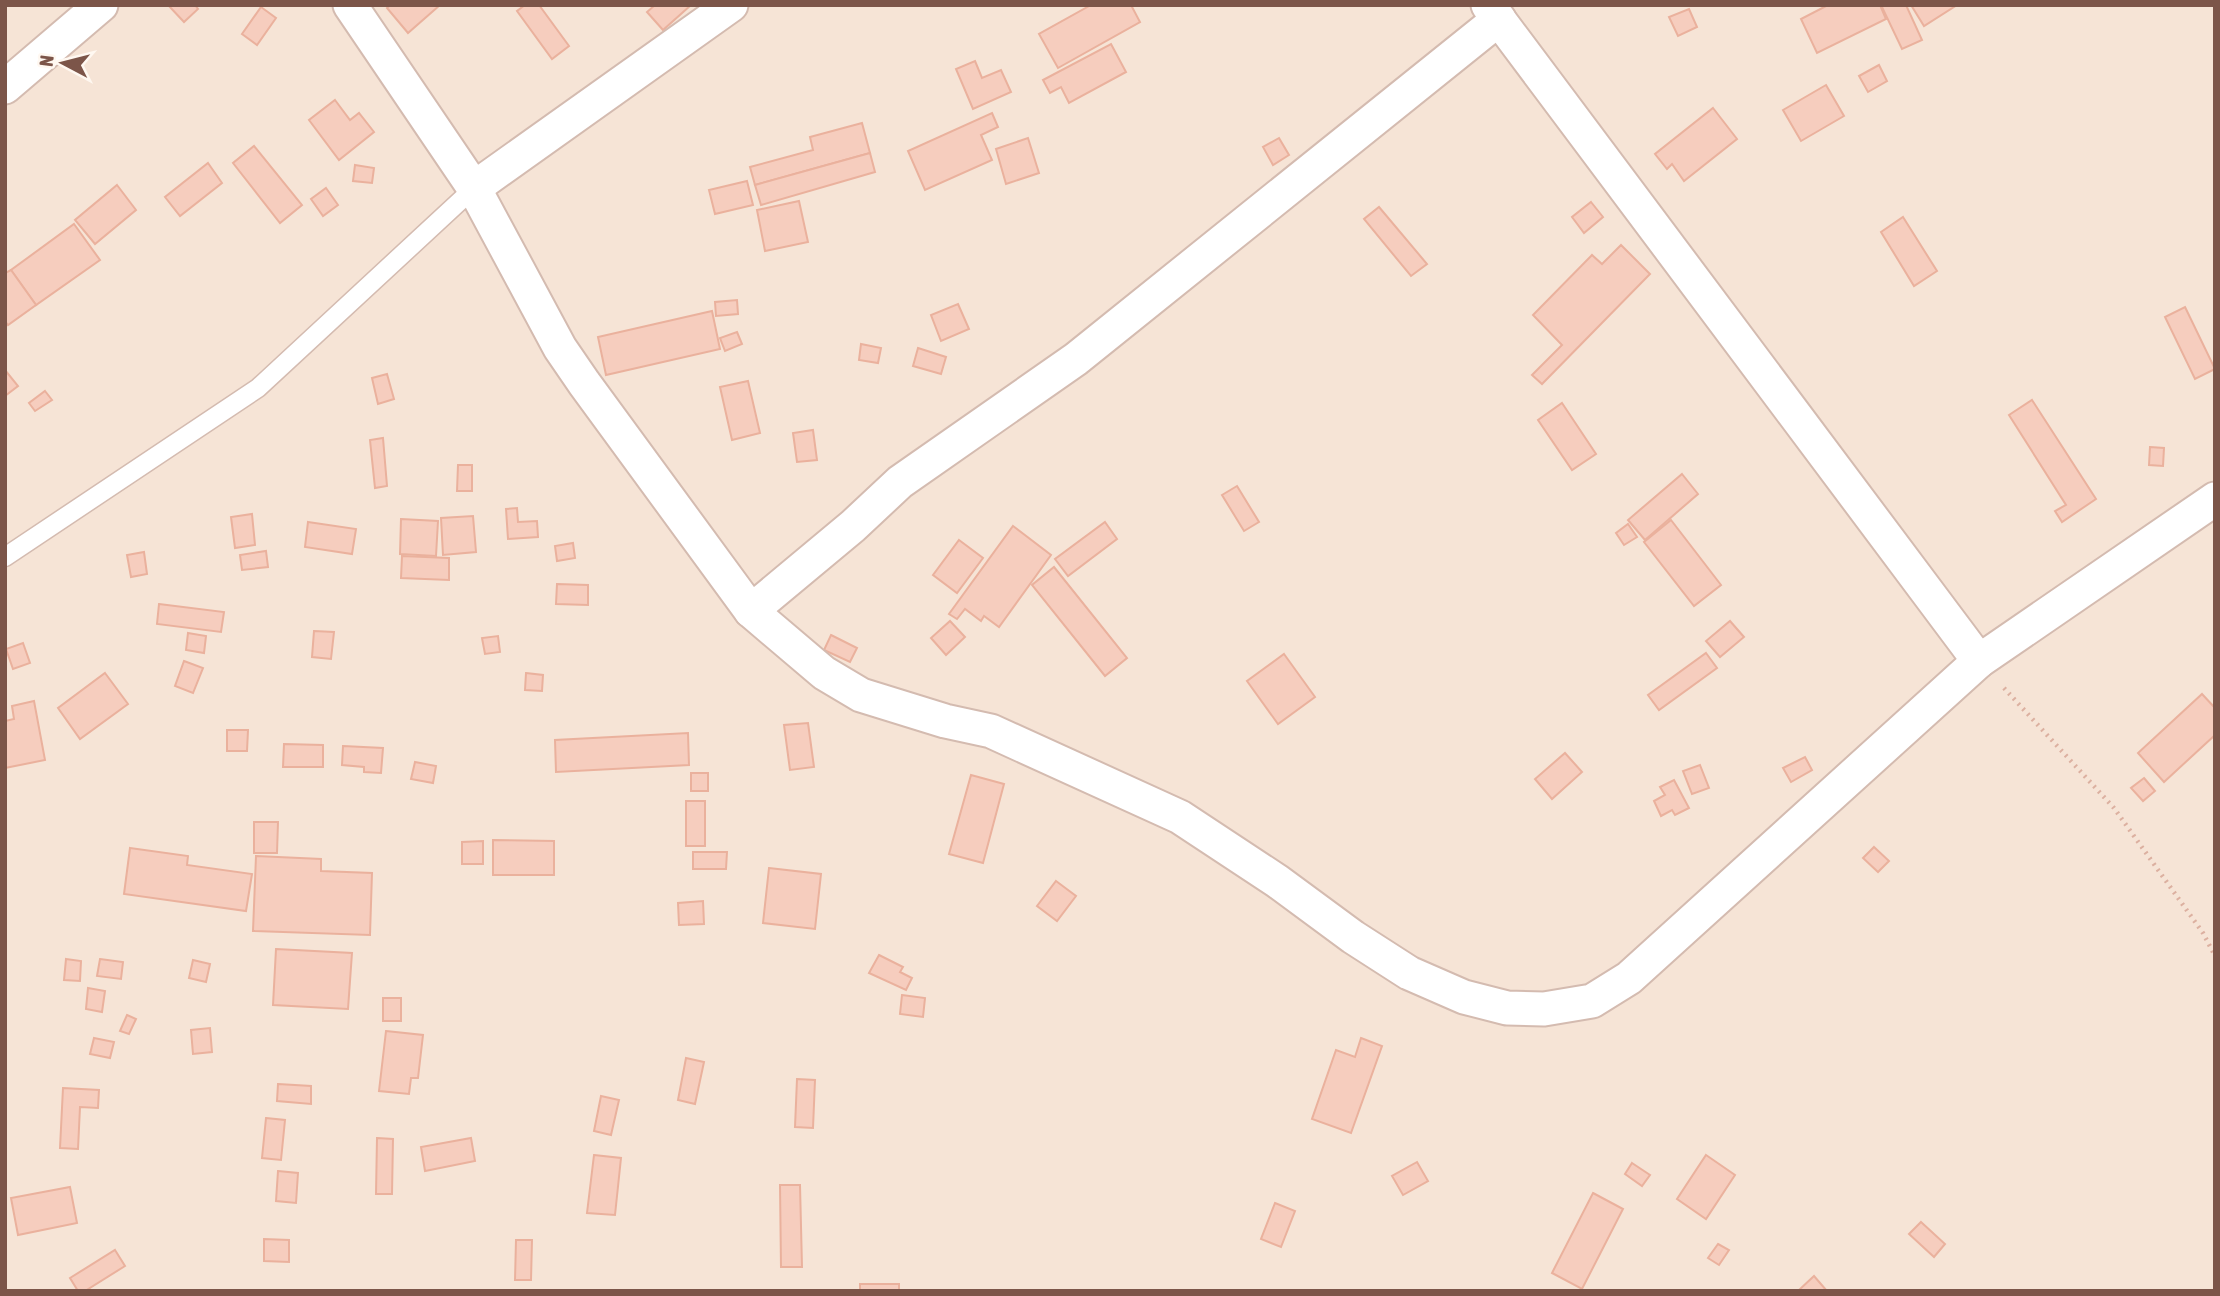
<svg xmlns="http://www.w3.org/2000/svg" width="2220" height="1296" font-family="'Asap Condensed',sans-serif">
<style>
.residential{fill:#f6e4d6}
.building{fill:#f6cdbe;stroke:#eab19d;stroke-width:2}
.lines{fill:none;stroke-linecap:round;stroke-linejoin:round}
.lane-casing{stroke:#d4bbb0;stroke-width:21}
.street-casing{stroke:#d4bbb0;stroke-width:37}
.path{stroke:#dcb0a0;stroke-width:4.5;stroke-dasharray:2 5;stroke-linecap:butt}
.lane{stroke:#fff;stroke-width:18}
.street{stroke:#fff;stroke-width:33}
</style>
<rect width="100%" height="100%" fill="#fef3e9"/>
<rect class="residential" x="5" y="5" width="2210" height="1286"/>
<g class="building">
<polygon points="168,5 195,5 198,9 184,22"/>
<polygon points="390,5 440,5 408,33 387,8"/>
<polygon points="525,5 539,5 569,46 552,59 517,11"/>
<polygon points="655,5 691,5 663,30 647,12"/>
<polygon points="1091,5 1131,5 1140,22 1058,68 1039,34"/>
<polygon points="1828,5 1880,5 1886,19 1817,53 1801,19"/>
<polygon points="1881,5 1906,5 1922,40 1902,49"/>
<polygon points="1911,5 1957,5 1924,26"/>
<polygon points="261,7 276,18 257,45 242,34"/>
<polygon points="1689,9 1697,27 1678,36 1669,17"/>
<polygon points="1111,44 1126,72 1069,103 1061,87 1050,93 1043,80"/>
<polygon points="975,61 982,78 1001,70 1011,92 973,109 956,69"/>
<polygon points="1879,65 1887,81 1868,92 1859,76"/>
<polygon points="1826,85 1844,116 1801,141 1783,110"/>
<polygon points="335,100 350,120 359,113 374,132 339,160 309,120"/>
<polygon points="1713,108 1737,139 1684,181 1672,164 1667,169 1655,154"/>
<polygon points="992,113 998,127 981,135 992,160 925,190 908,151"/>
<polygon points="862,123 870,153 755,185 750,167 813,150 810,137"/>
<polygon points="1028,138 1039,173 1006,184 996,149"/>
<polygon points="1279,138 1289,155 1273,165 1263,147"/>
<polygon points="254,146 302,205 280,223 233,163"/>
<polygon points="870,153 875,172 761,205 755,185"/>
<polygon points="208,163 222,183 180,216 165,197"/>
<polygon points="355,165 374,168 372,183 353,181"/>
<polygon points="747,181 753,205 715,214 709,190"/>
<polygon points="117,185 136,210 95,244 75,220"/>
<polygon points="326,188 338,205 323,216 311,199"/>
<polygon points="799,201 808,242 765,251 757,210"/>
<polygon points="1591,202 1603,217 1584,233 1572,217"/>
<polygon points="1379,207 1427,264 1411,276 1364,219"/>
<polygon points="1903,217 1937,271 1914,286 1881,232"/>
<polygon points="74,224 100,260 36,305 11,270"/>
<polygon points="1621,245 1650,274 1542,384 1532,375 1562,345 1533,315 1592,255 1602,264"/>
<polygon points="11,270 36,305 8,325 5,321 5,273"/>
<polygon points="737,300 738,314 716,316 715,302"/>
<polygon points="958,304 969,329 941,341 931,315"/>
<polygon points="2185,307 2215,369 2195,379 2165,317"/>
<polygon points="712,311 720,349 606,375 598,337"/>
<polygon points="737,332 742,344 725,351 720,338"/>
<polygon points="861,344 881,348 878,363 859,360"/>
<polygon points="918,348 946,357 941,374 913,366"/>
<polygon points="5,370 18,386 5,396"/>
<polygon points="387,374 394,399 378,404 372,378"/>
<polygon points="748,381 760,433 732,440 720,387"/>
<polygon points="45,391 52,400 35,411 29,403"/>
<polygon points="2032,400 2096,499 2062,522 2055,511 2066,505 2009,415"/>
<polygon points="1562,403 1596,454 1572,470 1538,420"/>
<polygon points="813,430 817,460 797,462 793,433"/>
<polygon points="383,438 387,486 375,488 370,440"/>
<polygon points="2150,447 2164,448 2163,466 2149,465"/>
<polygon points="458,465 472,465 472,491 457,491"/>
<polygon points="1682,474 1698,494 1645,540 1628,520"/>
<polygon points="1237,486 1259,522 1244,531 1222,495"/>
<polygon points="517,508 518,522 537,521 538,537 508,539 506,509"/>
<polygon points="252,514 255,545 235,548 231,517"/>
<polygon points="473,516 476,552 443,555 441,518"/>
<polygon points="401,519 438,521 436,556 400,554"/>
<polygon points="1671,520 1721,585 1694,606 1644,542"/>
<polygon points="308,522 356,529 352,554 305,547"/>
<polygon points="1105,522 1117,539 1068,576 1055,559"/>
<polygon points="1628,524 1637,537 1624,545 1616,533"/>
<polygon points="1013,526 1051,555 999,627 984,616 981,621 965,609 957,619 949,614"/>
<polygon points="959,540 983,558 957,593 933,575"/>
<polygon points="573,543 575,558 557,561 555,546"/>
<polygon points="266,551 268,567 242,570 240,555"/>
<polygon points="144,552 147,574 131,577 127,555"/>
<polygon points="402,556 449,558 449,580 401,578"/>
<polygon points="1054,567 1127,658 1105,676 1032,585"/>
<polygon points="557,584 588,585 588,605 556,604"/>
<polygon points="159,604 224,612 221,632 157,624"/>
<polygon points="950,621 965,637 946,655 931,638"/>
<polygon points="1730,621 1744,637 1720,657 1706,641"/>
<polygon points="314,631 334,632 331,659 312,657"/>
<polygon points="188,633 206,636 204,653 186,650"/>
<polygon points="831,635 857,648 850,662 824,650"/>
<polygon points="498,636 500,652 485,654 482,638"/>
<polygon points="23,643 30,663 13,669 6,649"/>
<polygon points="1706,653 1717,668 1659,710 1648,695"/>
<polygon points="1284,654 1315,697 1278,724 1247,681"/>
<polygon points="184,661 203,668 193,693 175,686"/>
<polygon points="105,673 128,704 80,739 58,708"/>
<polygon points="526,673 543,675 542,691 525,690"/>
<polygon points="2202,694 2215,708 2215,735 2164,782 2138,753"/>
<polygon points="34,701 45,760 5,768 5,721 14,719 12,706"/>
<polygon points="808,723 814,767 790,770 784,725"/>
<polygon points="227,730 248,730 247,751 227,751"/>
<polygon points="688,733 689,765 556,772 555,740"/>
<polygon points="284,744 323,745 323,767 283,767"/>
<polygon points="343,746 383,748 381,773 364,772 364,767 342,765"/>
<polygon points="1565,753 1582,772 1552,799 1535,779"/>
<polygon points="1805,757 1812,770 1791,782 1783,768"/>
<polygon points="415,762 436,766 433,783 411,779"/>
<polygon points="1700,765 1709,788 1692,794 1683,771"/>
<rect x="691" y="773" width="17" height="18"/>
<polygon points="971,775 1004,784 983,863 949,854"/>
<polygon points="2144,778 2155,791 2143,801 2131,788"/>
<polygon points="1674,780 1689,808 1675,815 1672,810 1661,816 1654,801 1665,795 1660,787"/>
<rect x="686" y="801" width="19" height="45"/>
<polygon points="254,822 278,822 277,853 254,853"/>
<polygon points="493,840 554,841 554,875 493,875"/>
<polygon points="483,841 483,864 462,864 462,842"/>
<polygon points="1874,847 1889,861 1878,872 1863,858"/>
<polygon points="130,848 188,856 187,865 252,874 246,911 124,894"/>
<polygon points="693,852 727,852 726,869 693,869"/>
<polygon points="256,856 321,859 321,871 372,873 370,935 253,931"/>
<polygon points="769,868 821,874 815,929 763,923"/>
<polygon points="1056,881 1076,896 1057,921 1037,906"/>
<polygon points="703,901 704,924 679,925 678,903"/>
<polygon points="276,949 352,953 348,1009 273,1005"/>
<polygon points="879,955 903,967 900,972 912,978 906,990 869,973"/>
<polygon points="66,959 81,961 80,981 64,980"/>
<polygon points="100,959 123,962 121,979 97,976"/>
<polygon points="193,960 210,964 206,982 189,978"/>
<polygon points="88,988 105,991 102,1012 86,1009"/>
<polygon points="902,995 925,998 923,1017 900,1014"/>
<rect x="383" y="998" width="18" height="23"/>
<polygon points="127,1015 136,1019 129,1034 120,1031"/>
<polygon points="210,1028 212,1052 193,1054 191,1030"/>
<polygon points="386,1031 423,1035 418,1078 411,1078 409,1094 379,1091"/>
<polygon points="94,1038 114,1042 110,1058 90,1054"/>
<polygon points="1361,1038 1382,1046 1351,1133 1312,1119 1336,1050 1355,1057"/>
<polygon points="686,1058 704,1062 695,1104 678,1100"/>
<polygon points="797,1079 815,1080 813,1128 795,1127"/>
<polygon points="278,1084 311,1086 311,1104 277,1101"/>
<polygon points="63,1088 99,1090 98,1108 80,1107 78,1149 60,1148"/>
<polygon points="601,1096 619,1100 611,1135 594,1131"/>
<polygon points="266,1118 285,1120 281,1160 262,1158"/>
<polygon points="377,1138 393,1139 392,1194 376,1194"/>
<polygon points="471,1138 475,1161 425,1171 421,1147"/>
<polygon points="594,1155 621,1158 615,1215 587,1213"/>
<polygon points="1706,1155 1735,1175 1706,1219 1677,1199"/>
<polygon points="1417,1162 1428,1181 1403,1195 1392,1176"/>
<polygon points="1632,1163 1650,1175 1642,1186 1625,1174"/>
<polygon points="278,1171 298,1173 296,1203 276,1201"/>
<polygon points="780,1185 800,1185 802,1267 781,1267"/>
<polygon points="70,1187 77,1223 18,1235 11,1198"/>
<polygon points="1593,1193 1623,1209 1582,1289 1552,1273"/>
<polygon points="1275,1203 1295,1211 1281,1247 1261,1239"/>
<polygon points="1921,1222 1945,1244 1934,1257 1909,1234"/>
<polygon points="264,1239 289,1240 289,1262 264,1261"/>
<polygon points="516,1240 532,1240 531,1280 515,1280"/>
<polygon points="1718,1244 1729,1250 1719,1265 1708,1258"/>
<polygon points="115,1250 125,1266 85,1291 78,1291 70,1278"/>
<polygon points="1814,1276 1827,1291 1800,1291 1799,1290"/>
<rect x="860" y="1284" width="39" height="7"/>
</g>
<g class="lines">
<g class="lane-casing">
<polyline id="lane" points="5,557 258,388 474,188"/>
</g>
<g class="street-casing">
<g id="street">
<polyline points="350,5 474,188 560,348 584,383 751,611 824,673 861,695 945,721 991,731 1180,817 1277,881 1353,937 1409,973 1464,997 1507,1008 1544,1009 1592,1001 1629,978 1979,661 2215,499"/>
<polyline points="1488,5 1979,661"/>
<polyline points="5,87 101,5"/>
<polyline points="474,188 731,5"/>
<polyline points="751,611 853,526 900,482 1076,359 1499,19"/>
</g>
</g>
<polyline class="path" points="2004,688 2114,808 2203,933 2215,956"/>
<use href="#lane" class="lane"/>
<use href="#street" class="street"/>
</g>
<rect width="2220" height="1296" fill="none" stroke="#7c5549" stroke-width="14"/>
<g transform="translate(63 63) rotate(277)" stroke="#fff8f1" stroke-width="5" paint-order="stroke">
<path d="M0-5L12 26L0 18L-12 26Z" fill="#7c5549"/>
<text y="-10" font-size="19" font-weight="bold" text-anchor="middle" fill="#7c5549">N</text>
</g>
</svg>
